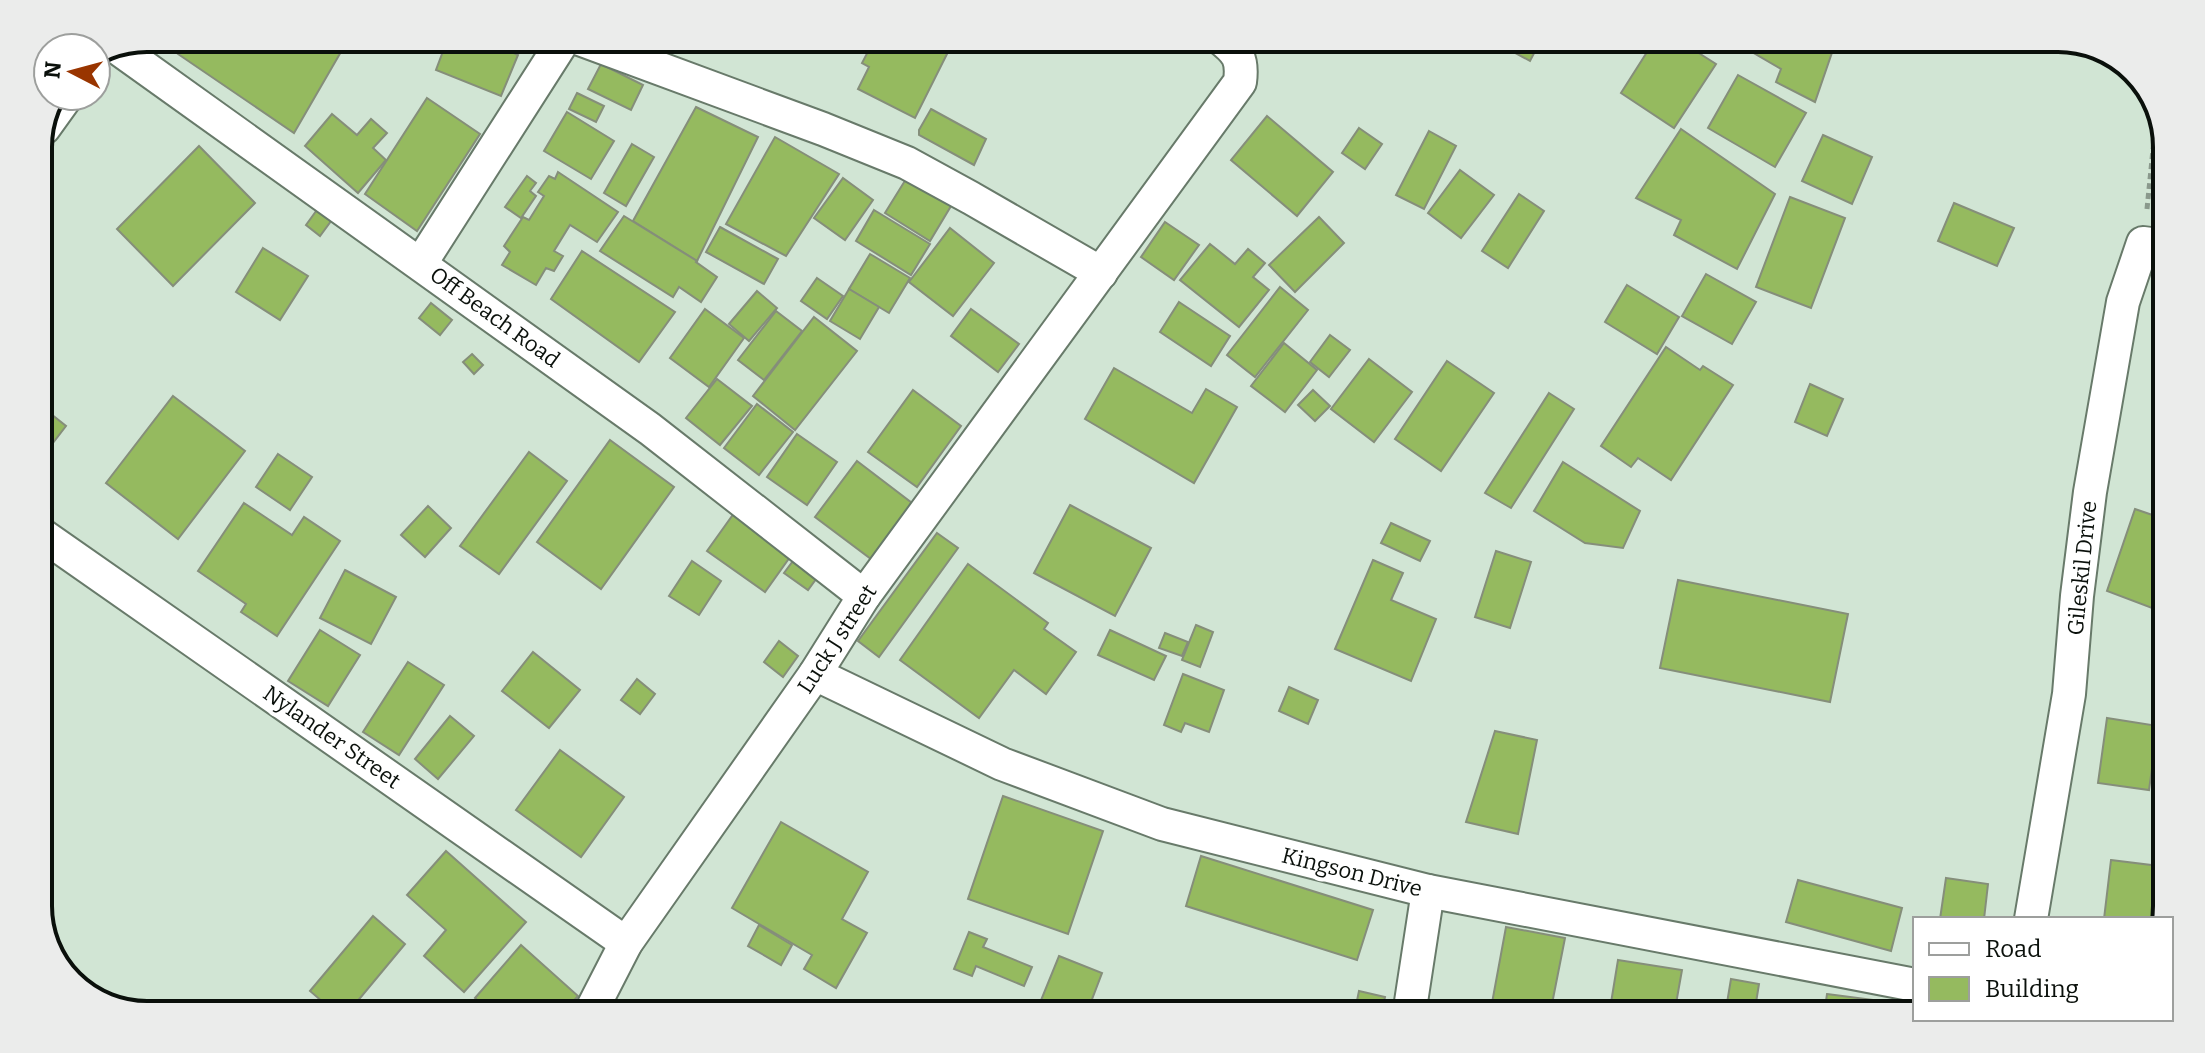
<svg xmlns="http://www.w3.org/2000/svg" width="2205" height="1053" font-family="Bitter,serif">
<style>
.building{fill:#95ba5f;stroke:#858e7a;stroke-width:2}
.lines{fill:none;stroke-linecap:round;stroke-linejoin:round}
.minor-casing{stroke:#687a6a;stroke-width:36}
.path{stroke:#8a998c;stroke-width:5;stroke-dasharray:6 4;stroke-linecap:butt}
.minor{stroke:#fff;stroke-width:32}
.labels{text-anchor:middle;dominant-baseline:central;stroke-width:8;stroke-linejoin:round;paint-order:stroke}
.street-label{font-size:22px;fill:#0a100b;stroke:#fff}
.rim{fill:none;stroke:#0a100b;stroke-width:4}
</style>
<rect width="100%" height="100%" fill="#d1e5d4"/>
<g class="building">
<polygon points="187,38 349,38 294,133 178,54"/>
<polygon points="428,38 464,38 456,52"/>
<polygon points="448,38 480,38 518,55 501,96 436,70"/>
<polygon points="811,38 835,38 830,49"/>
<polygon points="875,38 884,42 886,38 955,38 915,118 858,89 869,67 862,63"/>
<polygon points="1488,38 1542,38 1530,61"/>
<polygon points="1656,38 1675,38 1716,64 1674,128 1621,93"/>
<polygon points="1743,38 1837,38 1815,102 1776,82 1781,69 1740,45"/>
<polygon points="601,64 643,85 631,110 588,89"/>
<polygon points="1738,75 1806,113 1775,167 1708,128"/>
<polygon points="577,93 604,106 596,122 569,109"/>
<polygon points="427,98 480,134 417,231 365,194"/>
<polygon points="696,107 758,137 697,261 633,221"/>
<polygon points="931,109 986,139 974,165 919,135 919,130"/>
<polygon points="567,112 614,141 591,179 544,151"/>
<polygon points="332,114 357,135 371,119 387,133 373,148 386,160 358,193 305,146"/>
<polygon points="1267,116 1333,172 1297,216 1231,160"/>
<polygon points="1359,128 1382,144 1365,169 1342,153"/>
<polygon points="1681,129 1775,194 1737,269 1674,235 1681,220 1636,198"/>
<polygon points="1429,131 1456,146 1424,209 1396,195"/>
<polygon points="1823,135 1872,157 1852,204 1802,181"/>
<polygon points="775,137 839,174 786,256 726,224"/>
<polygon points="632,144 654,157 626,206 604,193"/>
<polygon points="199,146 255,203 173,286 117,229"/>
<polygon points="1460,170 1494,195 1461,238 1428,213"/>
<polygon points="558,172 618,212 597,242 570,225 554,251 563,256 554,271 546,268 536,285 502,265 510,252 504,246 523,217 529,220 544,196 538,192 549,176 555,179"/>
<polygon points="527,176 536,183 530,191 536,196 521,218 505,207"/>
<polygon points="843,178 873,200 845,240 814,218"/>
<polygon points="906,179 951,206 930,241 885,213"/>
<polygon points="1519,194 1544,211 1508,268 1482,251"/>
<polygon points="1790,197 1845,218 1811,308 1756,287"/>
<polygon points="1954,203 2014,228 1997,266 1938,241"/>
<polygon points="319,207 334,217 320,236 306,225"/>
<polygon points="874,210 930,244 911,275 856,241"/>
<polygon points="624,216 697,261 696,262 717,277 701,302 679,287 673,297 600,251"/>
<polygon points="1319,217 1344,243 1295,292 1269,265"/>
<polygon points="1165,222 1199,245 1174,280 1141,257"/>
<polygon points="720,227 778,259 764,284 706,252"/>
<polygon points="950,228 994,263 953,316 909,282"/>
<polygon points="1210,244 1235,264 1248,249 1265,263 1253,277 1269,290 1239,327 1180,280"/>
<polygon points="263,248 308,276 280,320 236,292"/>
<polygon points="582,251 675,312 639,362 551,299"/>
<polygon points="870,254 910,278 889,313 849,289"/>
<polygon points="1706,274 1756,302 1732,344 1682,316"/>
<polygon points="817,278 843,296 827,319 801,301"/>
<polygon points="1627,285 1679,317 1657,354 1605,322"/>
<polygon points="1280,287 1308,310 1255,377 1227,355"/>
<polygon points="849,289 879,307 860,339 830,321"/>
<polygon points="757,291 777,308 749,341 729,324"/>
<polygon points="1179,302 1230,336 1211,366 1160,332"/>
<polygon points="431,303 452,320 440,335 419,318"/>
<polygon points="705,309 744,338 709,387 670,358"/>
<polygon points="971,309 1019,344 998,372 951,336"/>
<polygon points="776,311 802,331 764,380 738,360"/>
<polygon points="814,317 857,351 795,430 753,396"/>
<polygon points="1330,335 1350,350 1329,377 1310,362"/>
<polygon points="1284,343 1317,370 1285,412 1251,386"/>
<polygon points="1666,347 1700,370 1703,366 1733,385 1671,480 1638,458 1631,467 1601,446"/>
<polygon points="472,354 483,365 474,374 463,362"/>
<polygon points="1369,359 1412,392 1374,442 1331,409"/>
<polygon points="1447,361 1494,393 1441,471 1395,439"/>
<polygon points="1114,368 1192,413 1206,389 1237,407 1194,483 1085,419"/>
<polygon points="717,379 752,406 720,445 686,418"/>
<polygon points="1810,384 1843,399 1827,436 1795,422"/>
<polygon points="913,390 961,426 917,487 868,452"/>
<polygon points="1313,390 1330,406 1315,421 1298,405"/>
<polygon points="1549,393 1574,409 1511,508 1485,493"/>
<polygon points="173,396 245,451 178,539 106,483"/>
<polygon points="757,404 793,432 759,475 724,448"/>
<polygon points="46,410 66,426 49,448 38,439 38,420"/>
<polygon points="797,434 837,462 807,505 767,477"/>
<polygon points="610,440 674,487 601,589 537,542"/>
<polygon points="529,452 567,481 499,574 460,546"/>
<polygon points="278,454 312,477 290,510 256,487"/>
<polygon points="857,461 912,503 871,559 815,517"/>
<polygon points="1563,462 1640,511 1623,548 1585,543 1534,511"/>
<polygon points="244,503 292,535 304,517 340,541 277,636 241,612 246,604 198,571"/>
<polygon points="1070,505 1151,548 1115,616 1034,573"/>
<polygon points="428,506 451,528 425,557 401,535"/>
<polygon points="737,509 795,550 765,592 707,551"/>
<polygon points="2135,509 2167,520 2167,566 2152,608 2107,591"/>
<polygon points="1391,523 1430,541 1420,561 1381,543"/>
<polygon points="937,533 958,548 879,657 858,641"/>
<polygon points="1496,551 1531,562 1510,628 1475,617"/>
<polygon points="799,553 822,571 808,590 784,573"/>
<polygon points="1373,560 1403,573 1391,600 1436,619 1411,681 1335,649"/>
<polygon points="692,561 721,581 699,615 669,596"/>
<polygon points="968,564 1048,623 1044,629 1076,652 1046,694 1014,670 979,718 900,660"/>
<polygon points="345,570 396,597 371,644 320,618"/>
<polygon points="1678,580 1848,614 1830,702 1660,668"/>
<polygon points="1196,625 1213,632 1200,667 1182,660"/>
<polygon points="320,630 360,655 328,706 288,681"/>
<polygon points="1110,630 1166,656 1154,680 1098,655"/>
<polygon points="1165,633 1188,642 1182,656 1159,648"/>
<polygon points="779,641 798,656 783,677 764,662"/>
<polygon points="533,652 580,690 549,728 502,691"/>
<polygon points="408,662 444,685 399,755 363,732"/>
<polygon points="1183,674 1224,690 1209,732 1185,723 1181,732 1164,725"/>
<polygon points="637,679 655,694 640,714 621,700"/>
<polygon points="1289,687 1318,700 1308,724 1279,711"/>
<polygon points="450,716 474,736 438,779 415,759"/>
<polygon points="2107,718 2158,726 2149,790 2098,783"/>
<polygon points="1495,731 1537,740 1518,834 1466,822"/>
<polygon points="560,750 624,797 581,857 516,810"/>
<polygon points="1003,796 1103,831 1068,934 968,899"/>
<polygon points="781,822 868,872 842,919 867,933 836,988 804,969 812,955 732,908"/>
<polygon points="446,851 526,922 464,992 424,956 446,930 407,895"/>
<polygon points="1201,856 1373,910 1357,960 1186,906"/>
<polygon points="2111,860 2167,867 2167,906 2164,919 2104,919"/>
<polygon points="1946,878 1988,884 1984,919 1940,919"/>
<polygon points="1798,880 1902,908 1891,951 1786,922"/>
<polygon points="373,916 405,944 346,1015 338,1015 310,991"/>
<polygon points="759,925 792,945 781,965 748,946"/>
<polygon points="1506,927 1565,938 1550,1014 1492,1003"/>
<polygon points="969,932 987,939 983,947 1032,967 1024,986 976,966 972,976 954,969"/>
<polygon points="521,945 578,996 561,1015 494,1015 475,998"/>
<polygon points="1059,956 1102,973 1086,1015 1035,1015"/>
<polygon points="1618,960 1682,970 1674,1015 1609,1015"/>
<polygon points="1731,979 1759,984 1754,1015 1725,1015"/>
<polygon points="1359,991 1385,997 1381,1015 1354,1015"/>
<polygon points="1827,994 1897,1003 1895,1015 1824,1015"/>
<polygon points="1116,1002 1165,1013 1164,1015 1114,1015"/>
<polygon points="368,1003 393,1015 359,1015"/>
</g>
<g class="lines">
<g class="minor-casing">
<g id="minor">
<polyline points="577,38 823,129 907,163 971,198 1101,273"/>
<polyline points="119,49 650,429 864,596"/>
<polyline points="44,128 67,96"/>
<polyline points="421,263 565,38"/>
<polyline points="38,532 626,943"/>
<polyline points="815,674 1002,764 1162,824 1428,891 1915,985"/>
<polyline points="2031,919 2069,694 2077,596 2090,492 2123,302 2143,243 2167,246"/>
<path d="M589 1015 626 943 815 674 864 596 1240 82C1243 59 1238 52 1220 38"/>
<polyline points="1409,1015 1428,891"/>
</g>
</g>
<polyline class="path" points="2147,209 2157,110"/>
<use href="#minor" class="minor"/>
</g>
<g class="labels">
<g class="street-label">
<text transform="translate(495 317) rotate(36)">Off Beach Road</text>
<text transform="translate(2082 568) rotate(-84)">Gileskil Drive</text>
<text transform="translate(837 639) rotate(-57)">Luck J street</text>
<text transform="translate(332 737) rotate(35)">Nylander Street</text>
<text transform="translate(1352 872) rotate(14)">Kingson Drive</text>
</g>
</g>
<path d="M0 0H2205V1053H0ZM147 52H2058A95 95 0 0 1 2153 147V906A95 95 0 0 1 2058 1001H147A95 95 0 0 1 52 906V147A95 95 0 0 1 147 52Z" fill="#ebeceb" fill-rule="evenodd"/>
<path class="rim" d="M147 52H2058A95 95 0 0 1 2153 147V906A95 95 0 0 1 2058 1001H147A95 95 0 0 1 52 906V147A95 95 0 0 1 147 52Z"/>
<rect x="1913" y="917" width="260" height="104" fill="#ffffff" stroke="#9d9f9d" stroke-width="2"/>
<rect x="1929" y="943" width="40" height="12" fill="#ffffff" stroke="#9d9f9d" stroke-width="2"/>
<text x="1985" y="957" font-size="24" fill="#0a100b">Road</text>
<rect x="1929" y="977" width="40" height="24" fill="#95ba5f" stroke="#9d9f9d" stroke-width="2"/>
<text x="1985" y="997" font-size="24" fill="#0a100b">Building</text>
<g transform="translate(72 72) rotate(276)"><circle r="38" fill="#ffffff" stroke="#9d9f9d" stroke-width="2"/>
<path d="M0-6L14 30L0 20L-14 30Z" fill="#993500"/>
<text y="-12" font-size="22" font-weight="bold" text-anchor="middle" fill="#0a100b">N</text>
</g>
</svg>
